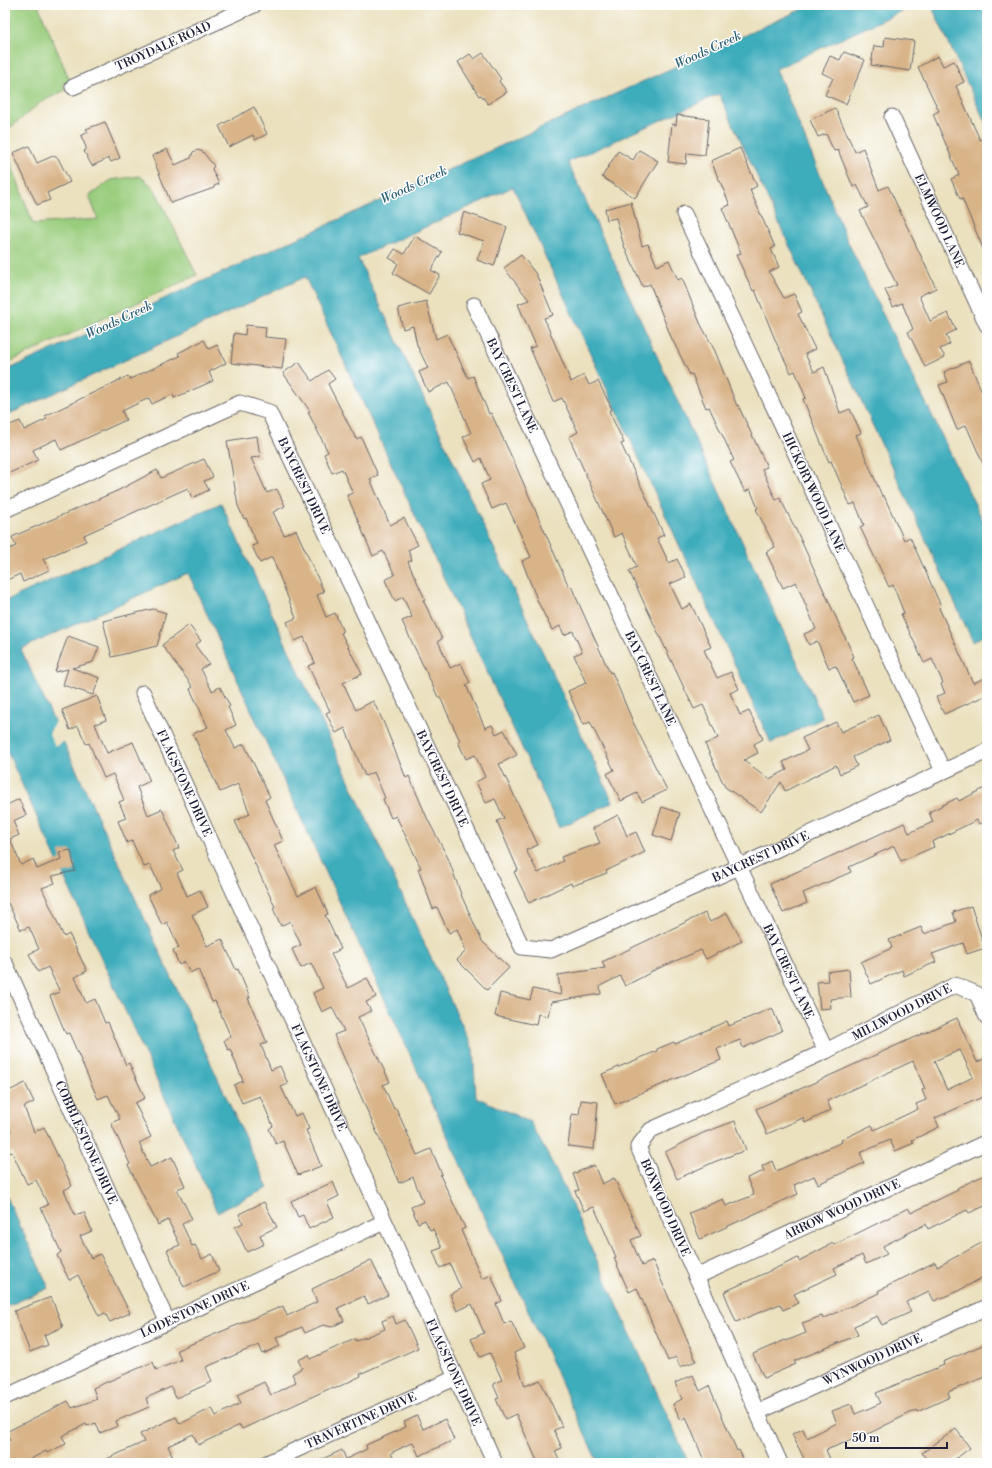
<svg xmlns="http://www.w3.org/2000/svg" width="992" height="1468" font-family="'Libre Bodoni',serif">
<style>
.green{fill:#99cc7c;stroke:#5e775c}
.water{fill:#3eacbb;stroke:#30677b}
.pier{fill:#ebe1bf}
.building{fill:#d9b489;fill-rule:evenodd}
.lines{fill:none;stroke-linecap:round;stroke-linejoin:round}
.street-casing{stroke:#686569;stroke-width:17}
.street{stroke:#fff;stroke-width:15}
.labels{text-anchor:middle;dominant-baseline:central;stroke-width:3;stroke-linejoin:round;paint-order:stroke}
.street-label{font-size:12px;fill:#22223b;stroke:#fff}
.water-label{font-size:13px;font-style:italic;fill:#2f6075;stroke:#fff}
</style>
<rect width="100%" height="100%" fill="#fff"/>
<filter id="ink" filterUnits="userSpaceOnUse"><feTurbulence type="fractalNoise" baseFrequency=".025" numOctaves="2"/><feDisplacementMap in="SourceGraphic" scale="8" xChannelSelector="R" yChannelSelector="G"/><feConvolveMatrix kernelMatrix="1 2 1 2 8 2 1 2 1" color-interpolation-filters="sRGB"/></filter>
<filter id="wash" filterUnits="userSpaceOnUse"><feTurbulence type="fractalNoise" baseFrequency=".012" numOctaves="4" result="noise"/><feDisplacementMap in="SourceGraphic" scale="16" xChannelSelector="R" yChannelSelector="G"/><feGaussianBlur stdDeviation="0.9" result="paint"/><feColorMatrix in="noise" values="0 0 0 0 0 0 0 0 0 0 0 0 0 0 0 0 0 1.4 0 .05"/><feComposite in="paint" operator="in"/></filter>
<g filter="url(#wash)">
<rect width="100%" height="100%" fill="#ebe1bf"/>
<g class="green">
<polygon points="5,5 38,5 70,81 63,84 66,90 41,102 5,132"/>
<polygon points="5,146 33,224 98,219 89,196 111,180 140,176 154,188 197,275 5,364"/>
</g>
<g class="water">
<polygon points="811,5 915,5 776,69 848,242 987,529 987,634 973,642 719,94 568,162 823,718 771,743 513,187 358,258 613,802 559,828 305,277 5,416 5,371"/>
<polygon points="931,5 987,5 987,126"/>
<polygon points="221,503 473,1049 476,1097 530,1122 556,1170 689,1463 598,1463 188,573 21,649 268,1188 217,1212 5,747 5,601"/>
<polygon points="5,1193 49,1288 5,1307"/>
</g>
<polygon class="pier" points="55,721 65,741 55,746 49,734"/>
<g id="blocks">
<g class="building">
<polygon points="885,37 914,41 910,71 871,65 874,46 884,47"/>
<polygon points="844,52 865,60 846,104 825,95 833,78 822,73 830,56 840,60"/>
<polygon points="483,53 501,79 499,81 507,92 488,104 481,95 479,96 458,62 470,54 474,59"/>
<polygon points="938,56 943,66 954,61 964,82 956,86 980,140 983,139 987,146 987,258 962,198 960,199 951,179 959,175 933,114 939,111 918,67"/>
<polygon points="254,107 267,134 255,140 253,135 229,147 219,126"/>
<polygon points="835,108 855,152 863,148 879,190 888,186 936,288 919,296 930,321 948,313 956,330 946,335 950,344 940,349 945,357 925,367 908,332 913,329 902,303 893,307 885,290 897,285 860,211 868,207 857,185 853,187 838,150 834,151 826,134 818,137 810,120"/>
<polygon points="677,115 709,119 705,155 687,153 686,164 668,162 672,124 676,125"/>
<polygon points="105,122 120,158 111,162 109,158 92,166 84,151 86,150 86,147 81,136 88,132 86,129"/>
<polygon points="29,146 37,163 53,156 58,158 70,182 47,193 50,200 37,205 13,153"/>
<polygon points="740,148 757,186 750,190 775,247 771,249 779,267 769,272 784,298 794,294 802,312 798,314 815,349 805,354 814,372 824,367 840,413 850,409 861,433 856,435 882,496 884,496 904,540 910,537 941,606 939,608 973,683 987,677 987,695 944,714 936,697 945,693 941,684 943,683 932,659 924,663 901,614 904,613 893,585 889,587 860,527 864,525 855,503 850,505 831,461 829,462 803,399 806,398 795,371 791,373 776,342 755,290 753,291 736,255 741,253 722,208 730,205 711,161"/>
<polygon points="167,149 175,165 191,158 193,152 198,150 203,152 214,166 212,169 219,184 214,186 214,188 171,203 152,156"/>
<polygon points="639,150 658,161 635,198 602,177 618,151 633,160"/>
<polygon points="631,202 642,246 648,244 657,266 669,260 678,280 682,278 700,323 715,351 737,406 738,405 767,467 762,469 776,500 780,498 799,536 854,657 852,658 869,695 853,702 836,666 829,668 817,641 809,645 804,634 816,629 796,582 783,588 766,552 775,547 756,509 758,508 750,489 745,492 730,462 734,460 709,407 706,408 692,374 690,375 671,337 650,284 643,287 624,246 616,218 607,220 605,209"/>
<polygon points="464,212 507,227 494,266 477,260 484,241 457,232"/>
<polygon points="415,236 442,252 431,270 440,275 429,294 393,273 398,263 389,258 395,249 404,254"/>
<polygon points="521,255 536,274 553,315 544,318 571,382 584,375 589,385 598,381 612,409 609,411 624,443 621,444 664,535 657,538 669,563 677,559 686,577 670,584 682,609 691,604 711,647 704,650 717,678 731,672 739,689 730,693 740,715 749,711 763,739 754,744 758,753 744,760 769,779 787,770 783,762 808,750 802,738 836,722 841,732 879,715 890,740 853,757 857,766 840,774 836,765 785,791 781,782 761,812 725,787 705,744 718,738 703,705 694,709 629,571 637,567 622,533 614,537 569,437 578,432 562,398 553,402 530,348 536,346 518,304 529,300 504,268"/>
<polygon points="426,301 436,339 447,334 468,378 473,376 489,414 491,413 515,464 569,587 571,586 610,673 612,672 633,722 667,790 642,802 637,793 621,801 607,774 614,770 590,722 583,725 568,691 586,683 574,655 582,652 573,631 564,635 560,626 552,630 538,602 522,561 531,557 506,503 492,509 481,484 490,480 481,458 475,462 463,437 471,433 449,382 428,392 419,372 428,368 417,345 413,326 403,329 398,308"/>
<polygon points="246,325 266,327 265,337 286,339 282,369 231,363 234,333 245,335"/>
<polygon points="204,340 209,349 217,345 226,363 209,372 213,381 174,398 173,394 152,404 149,398 122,411 126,420 61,450 56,439 33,450 38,460 5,475 5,427 20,421 24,430 47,419 45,416 128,376 130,379 180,356 178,353"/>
<polygon points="969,361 984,397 987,395 987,473 966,425 957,430 939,385 948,382 944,372"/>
<polygon points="299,362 312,381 328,370 335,379 328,384 356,439 361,437 378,475 370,479 390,525 404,518 418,545 408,550 412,560 408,562 425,599 423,600 442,639 438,641 450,668 461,663 470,683 466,685 485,728 492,725 496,734 504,730 517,755 499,764 538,845 526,850 538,873 563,861 561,857 600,843 593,828 618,815 627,836 636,832 645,852 606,871 607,873 572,886 571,883 529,903 514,872 518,870 497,821 504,818 495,799 486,803 476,782 485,777 475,755 466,759 458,742 460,741 440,697 438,697 402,621 412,617 403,597 395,601 385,580 395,575 383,551 373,556 347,495 353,493 342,469 332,473 324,454 328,452 308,412 310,411 283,373"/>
<polygon points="257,436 260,457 251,458 267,493 277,489 285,506 273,512 284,535 296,530 324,592 317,595 326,617 335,613 343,632 341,633 362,674 343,683 356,710 373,701 383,721 406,778 409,776 428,820 448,858 462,897 482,941 509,968 487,990 457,960 466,951 457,929 449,933 437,907 433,909 418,869 421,868 396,816 391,818 383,799 385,798 374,772 365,776 345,728 336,733 326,713 330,711 308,666 315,663 304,637 295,641 287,622 296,618 272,557 260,563 252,546 257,544 246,518 244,519 238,506 227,441"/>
<polygon points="204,459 213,477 204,481 209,490 192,498 188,488 179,492 84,535 86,541 43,559 49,570 23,582 20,574 5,581 5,551 16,546 12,537 119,490 157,470 161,478"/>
<polygon points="153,609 166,613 157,646 112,657 103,621"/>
<polygon points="189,625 201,641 195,645 209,664 201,669 212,691 220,687 230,706 228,707 236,725 226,730 235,748 244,744 270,797 265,800 283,841 274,845 298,896 316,887 328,914 325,915 341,949 331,954 348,988 367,978 376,997 366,1002 371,1011 358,1017 390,1082 383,1085 394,1109 396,1108 417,1155 431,1149 442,1174 440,1175 465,1228 461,1230 482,1279 491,1275 502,1301 496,1304 504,1324 511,1321 524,1348 514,1353 525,1386 540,1380 554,1409 562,1427 554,1430 562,1448 555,1451 560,1463 538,1463 516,1414 505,1419 496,1399 499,1398 493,1384 502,1380 490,1353 480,1357 471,1339 484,1333 472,1304 457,1311 450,1294 461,1289 450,1264 440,1268 433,1251 442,1248 433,1229 430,1230 425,1220 418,1223 411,1207 423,1202 413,1177 399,1183 334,1035 344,1031 332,1007 322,1012 313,993 323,988 311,963 301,968 292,949 301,945 290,921 281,926 273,908 275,907 235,821 250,814 238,784 220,792 193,734 208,727 190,689 193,687 162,645"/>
<polygon points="68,636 99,647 93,662 72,668 100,678 93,695 63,685 68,669 55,672"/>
<polygon points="97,696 106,720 95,724 107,753 133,742 150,781 137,787 148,815 162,809 179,848 173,851 183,870 177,873 187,896 200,890 208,907 192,915 207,946 222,939 236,970 238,969 250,998 248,998 267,1043 261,1045 271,1070 280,1066 288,1084 281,1087 295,1116 302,1113 309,1129 306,1130 321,1166 298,1175 283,1141 276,1144 269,1129 273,1126 260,1096 242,1103 234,1085 243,1081 230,1049 228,1050 224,1040 231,1037 215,1001 212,1002 198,969 190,973 185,962 179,965 173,950 179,948 167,922 162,925 148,895 161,888 150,865 144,867 132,841 127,843 118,821 126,818 119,802 124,800 113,774 104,778 89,743 86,744 78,726 70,730 62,710"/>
<polygon points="987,787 987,821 979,824 977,820 932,842 934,847 901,861 894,846 849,867 851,872 803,893 807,903 783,913 770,884 904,823 909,833 933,822 929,812 957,798 959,801"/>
<polygon points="19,799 26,815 13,821 19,835 10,839 21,865 33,859 37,869 61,859 59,852 71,850 75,871 52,876 55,883 42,888 64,937 69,934 87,971 75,977 86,1003 95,999 105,1023 108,1022 126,1065 129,1063 145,1098 135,1103 151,1137 139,1143 150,1167 172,1157 185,1186 177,1189 192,1219 182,1224 192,1246 195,1245 202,1259 212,1254 219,1271 184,1287 167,1250 180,1245 168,1220 158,1225 128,1165 130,1164 111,1123 120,1119 108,1095 98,1099 69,1033 66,1034 50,996 60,992 48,967 38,972 29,954 39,949 29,927 21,930 8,903 5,904 5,802 7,805"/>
<polygon points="662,807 680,813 671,841 653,835"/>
<polygon points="971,906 985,948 967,954 963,943 932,954 936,962 904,976 902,970 871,984 861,962 892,948 889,940 921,927 924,934 956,922 953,912"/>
<polygon points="705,913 710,922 727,913 742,941 706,959 701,950 650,972 650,973 625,986 620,976 600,986 601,994 551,1002 548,1016 538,1014 536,1025 495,1016 500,993 530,1000 533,989 561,995 558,975 605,968 602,962"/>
<polygon points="849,969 851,997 830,999 831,1008 820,1009 817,982 828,981 827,972"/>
<polygon points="772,1008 782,1031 743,1048 740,1040 717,1049 721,1060 615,1104 602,1074 657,1051 657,1049 674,1042 675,1044 727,1021 729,1026"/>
<path d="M957 1018 977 1062 984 1059 987 1066V1095L935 1118 939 1127 912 1140 914 1143 895 1151 890 1140 860 1153 864 1163 818 1184 814 1176 794 1185 798 1194 700 1239 689 1213 723 1199 726 1206 754 1195 747 1178 764 1171 762 1166 772 1161 776 1171 842 1142 841 1140 872 1125 874 1130 918 1109 916 1104 926 1100 922 1090 925 1089 913 1061 827 1101 831 1110 805 1123 803 1118 767 1134 756 1109ZM960 1050 973 1077 947 1090 934 1061Z"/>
<polygon points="25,1083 34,1102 24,1107 34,1132 44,1127 72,1186 64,1190 75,1215 84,1212 92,1231 80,1236 91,1258 100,1254 130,1313 110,1322 105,1313 99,1316 78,1275 69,1280 57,1255 61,1252 41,1208 48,1205 36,1180 27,1184 12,1152 9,1153 5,1145 5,1134 11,1132 5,1115 5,1093"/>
<polygon points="581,1100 598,1102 594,1149 568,1146 572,1114 579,1115"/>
<polygon points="735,1121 746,1150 714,1162 677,1179 665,1152 703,1133"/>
<polygon points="594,1165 602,1184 614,1178 641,1236 631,1240 642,1266 653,1261 696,1361 680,1367 676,1357 668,1361 637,1288 629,1292 614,1258 616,1257 594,1207 584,1211 575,1191 579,1190 573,1174"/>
<polygon points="987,1174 987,1205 969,1213 967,1210 928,1229 926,1224 883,1246 887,1254 866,1264 862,1255 834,1268 837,1274 794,1294 799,1303 783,1310 780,1304 736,1322 724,1292 798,1258 799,1261 833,1243 834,1245 908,1208 911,1213 958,1190 957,1188"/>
<polygon points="333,1182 339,1196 327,1202 334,1217 309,1229 303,1215 298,1217 291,1201"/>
<polygon points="264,1202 277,1227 260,1235 264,1244 247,1252 235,1227 243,1223 239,1214"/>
<polygon points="987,1240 987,1275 958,1291 934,1301 929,1291 906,1302 911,1312 882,1325 877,1316 854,1326 858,1335 794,1361 796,1364 764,1378 753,1354 785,1340 786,1341 806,1333 802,1323 822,1316 823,1319 879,1293 878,1291 935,1262 937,1267"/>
<polygon points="371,1260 388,1295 368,1304 364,1296 338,1308 344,1321 332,1327 323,1325 305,1333 302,1327 276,1338 280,1346 263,1354 259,1345 206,1367 212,1382 176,1398 171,1387 146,1398 149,1407 116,1421 118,1426 100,1433 96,1423 87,1426 86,1424 62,1436 66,1444 47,1453 46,1451 23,1463 8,1463 5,1456 5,1442 10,1440 6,1432 68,1401 72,1408 97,1399 93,1388 153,1362 156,1370 181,1360 177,1350 283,1306 287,1316 317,1302 312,1289"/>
<polygon points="51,1297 63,1327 44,1335 48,1345 30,1352 14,1311"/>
<polygon points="393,1316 396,1324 405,1320 418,1348 360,1374 361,1376 334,1389 333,1387 242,1429 240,1425 198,1445 193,1434 168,1446 173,1457 161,1463 98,1463 144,1442 140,1434 176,1417 180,1424 212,1408 216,1416 241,1403 237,1395 264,1382 271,1395 296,1382 292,1374 302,1368 298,1360 309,1355 310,1359 355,1339 356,1341 385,1329 382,1321"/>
<polygon points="987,1343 987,1376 948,1392 950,1397 917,1412 916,1410 872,1432 826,1450 830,1459 822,1463 806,1463 792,1434 803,1429 807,1438 837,1423 832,1411 851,1404 855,1414 865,1410 881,1403 876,1393 944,1365 943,1362"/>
<polygon points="693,1375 700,1391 709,1386 737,1451 739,1450 745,1463 705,1463 686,1417 681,1420 673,1404 682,1399 675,1383"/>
<polygon points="417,1416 423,1429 445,1419 454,1440 419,1456 413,1442 391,1453 396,1463 314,1463 342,1450 346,1459 367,1449 366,1445 406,1427 404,1422"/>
<polygon points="956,1429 970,1448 950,1463 929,1463 922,1453"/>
</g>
</g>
</g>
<g filter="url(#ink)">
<use href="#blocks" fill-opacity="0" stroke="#686569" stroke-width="1"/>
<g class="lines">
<g class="street-casing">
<g id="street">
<path id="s1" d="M73 87 254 5"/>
<path id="s2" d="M892 117 987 325"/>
<path id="s3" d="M684 214 943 771"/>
<path id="s4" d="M474 305 826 1051"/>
<path id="s5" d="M5 510 240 403 269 412 522 947 551 950 739 867 987 751"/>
<path id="s6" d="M143 693 495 1463"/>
<path id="s7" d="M5 963 167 1321"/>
<path id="s8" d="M696 1277 987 1142"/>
<path id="s9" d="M5 1397 384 1222"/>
<path id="s10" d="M758 1412 987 1307"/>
<path id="s11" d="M267 1463 455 1378"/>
<path id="s12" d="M780 1463 638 1147 651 1130 826 1051 955 985 977 994 987 1017"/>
</g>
</g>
<use href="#street" class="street"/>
</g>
</g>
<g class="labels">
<g class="street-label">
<text stroke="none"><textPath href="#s1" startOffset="99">TROYDALE ROAD</textPath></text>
<text stroke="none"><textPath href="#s2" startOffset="114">ELMWOOD LANE</textPath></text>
<text stroke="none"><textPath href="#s4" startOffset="89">BAY CREST LANE</textPath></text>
<text stroke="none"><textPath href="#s5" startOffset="370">BAYCREST DRIVE</textPath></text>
<text stroke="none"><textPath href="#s3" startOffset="307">HICKORYWOOD LANE</textPath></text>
<text stroke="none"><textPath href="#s4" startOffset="413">BAY CREST LANE</textPath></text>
<text stroke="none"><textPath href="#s5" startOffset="694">BAYCREST DRIVE</textPath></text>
<text stroke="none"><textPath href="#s6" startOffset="99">FLAGSTONE DRIVE</textPath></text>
<text stroke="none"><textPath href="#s5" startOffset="1139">BAYCREST DRIVE</textPath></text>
<text stroke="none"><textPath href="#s4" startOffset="737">BAY CREST LANE</textPath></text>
<text stroke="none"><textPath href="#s12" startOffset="645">MILLWOOD DRIVE</textPath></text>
<text stroke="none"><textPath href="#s6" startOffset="423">FLAGSTONE DRIVE</textPath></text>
<text stroke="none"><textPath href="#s7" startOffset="197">COBBLESTONE DRIVE</textPath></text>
<text transform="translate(665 1208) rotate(66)">BOXWOOD DRIVE</text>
<text stroke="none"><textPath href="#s8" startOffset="161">ARROW WOOD DRIVE</textPath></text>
<text stroke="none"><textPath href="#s9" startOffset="209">LODESTONE DRIVE</textPath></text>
<text stroke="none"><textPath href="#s10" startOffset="126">WYNWOOD DRIVE</textPath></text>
<text stroke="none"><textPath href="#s6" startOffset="747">FLAGSTONE DRIVE</textPath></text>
<text stroke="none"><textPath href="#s11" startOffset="103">TRAVERTINE DRIVE</textPath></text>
</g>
<g class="water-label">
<text transform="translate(708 50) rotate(-25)">Woods Creek</text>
<text transform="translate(414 185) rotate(-25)">Woods Creek</text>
<text transform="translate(119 320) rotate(-25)">Woods Creek</text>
</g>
</g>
<rect width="992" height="1468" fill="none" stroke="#fff" stroke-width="20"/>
<path d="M846 1442v6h101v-6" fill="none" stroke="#22223b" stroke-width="2"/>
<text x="852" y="1442" font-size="12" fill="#22223b" stroke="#ffffff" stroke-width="3" paint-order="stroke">50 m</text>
</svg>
